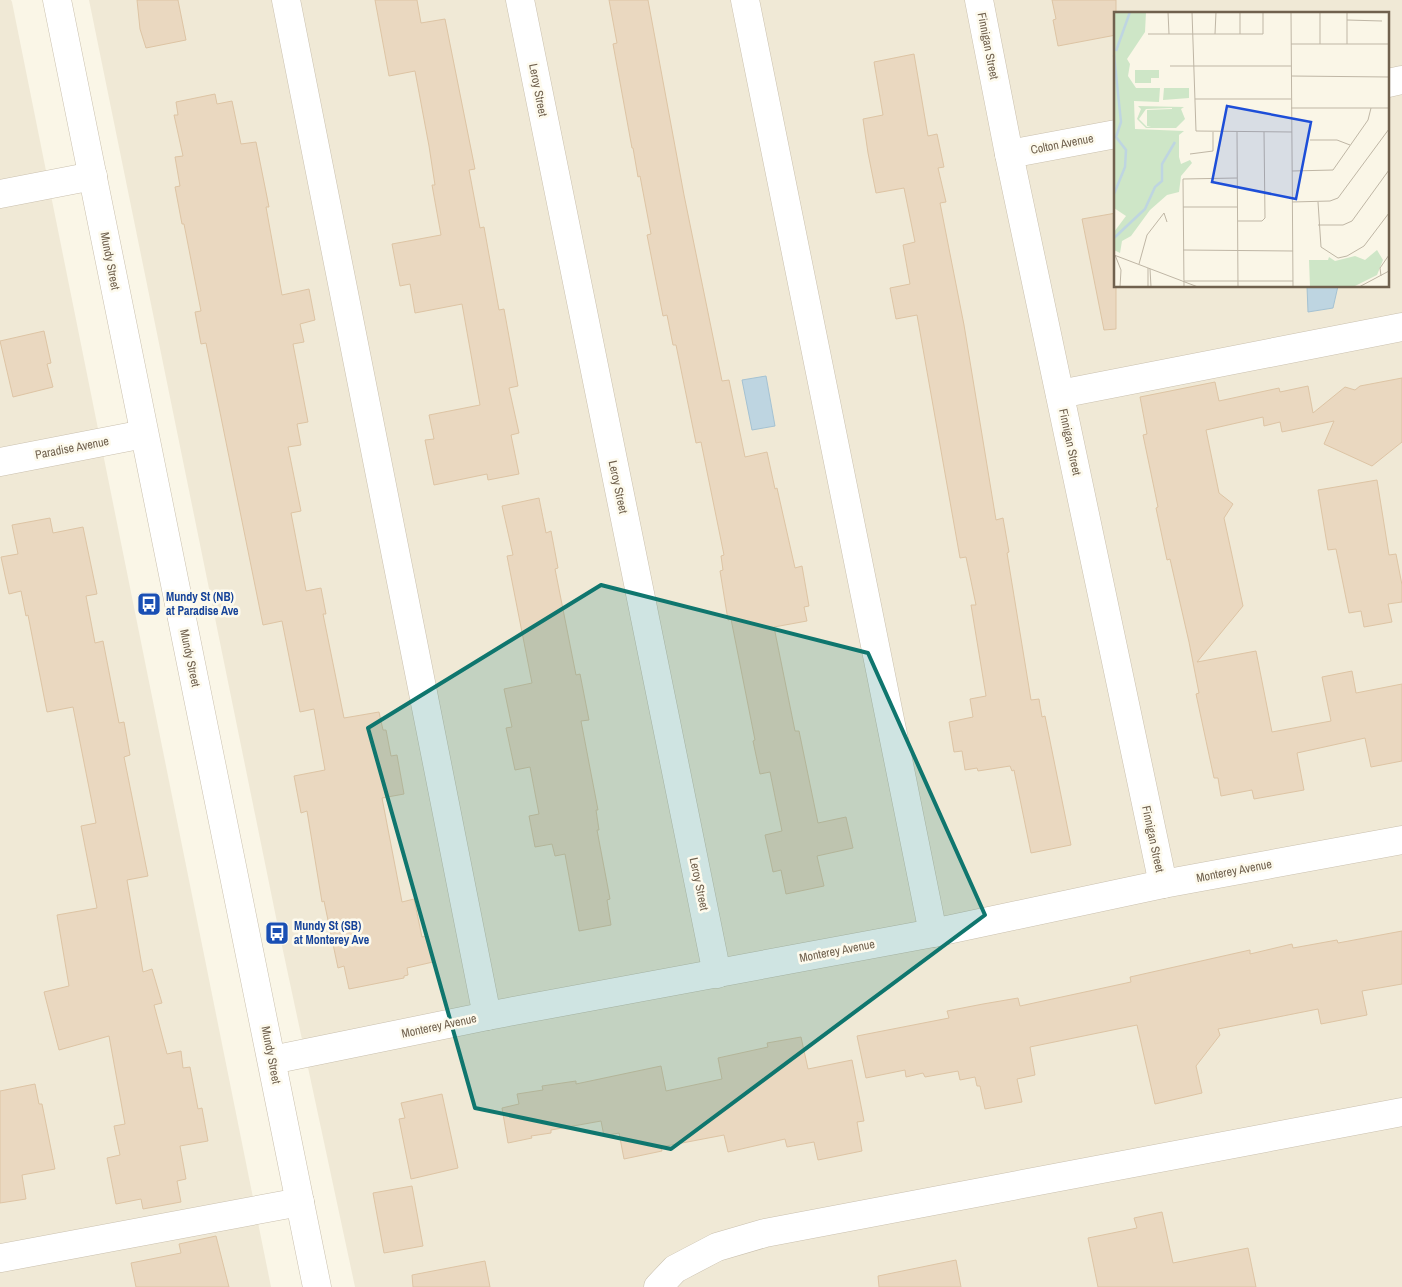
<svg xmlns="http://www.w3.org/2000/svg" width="1402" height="1287" font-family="'Archivo Narrow',sans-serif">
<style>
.residential{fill:#f0e9d6;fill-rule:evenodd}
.water{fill:#bed5e1;stroke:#a5c2d2}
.building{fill:#ead8c0;stroke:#ddc4a4}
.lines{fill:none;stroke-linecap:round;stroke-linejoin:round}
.minor-casing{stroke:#cac0ae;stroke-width:29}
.minor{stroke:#fff;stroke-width:28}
.marked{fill:#0f766e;fill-opacity:0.2;stroke:#0f766e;stroke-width:4;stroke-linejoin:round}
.labels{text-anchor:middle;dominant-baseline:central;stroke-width:5;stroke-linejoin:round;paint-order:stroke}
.street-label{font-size:12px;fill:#70614e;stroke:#fdfaed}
.transit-label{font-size:12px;font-weight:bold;fill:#164399;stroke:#fdfaed;text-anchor:start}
.inset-river{fill:none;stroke:#bed5e1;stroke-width:2.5}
.inset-road{fill:none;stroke:#bfb6a5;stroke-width:1}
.view{fill:#1d4ed8;fill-opacity:0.15;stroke:#1d4ed8;stroke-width:2.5}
.inset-edge{fill:none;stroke:#70614e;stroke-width:2.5}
</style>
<rect width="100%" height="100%" fill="#faf6e7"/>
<g class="residential">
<polygon points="0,0 11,0 12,2 271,1287 0,1287"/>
<path d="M89 0H1402V1287H355L279 932ZM1116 14H1388V286H1116Z"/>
</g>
<g class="water">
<polygon points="1307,286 1338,286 1333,308 1308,312"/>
<polygon points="766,376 775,426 752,430 742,380"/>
</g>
<g class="building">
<polygon points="137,0 178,0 186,40 146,48 140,29"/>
<polygon points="375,0 417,0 421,23 445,19 475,169 469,170 480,228 484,227 499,310 504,309 518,386 509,388 519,433 511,435 519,474 488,480 487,474 434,485 425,440 434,439 429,415 480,405 462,304 415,313 410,284 400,286 392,244 441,235 432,185 435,185 429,146 415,71 389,76"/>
<polygon points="609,0 648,0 684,195 722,381 729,380 745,457 767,452 775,489 777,488 795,568 802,566 809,606 804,607 807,621 774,627 795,731 799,731 818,823 846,817 853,848 817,856 824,886 786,894 781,870 773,872 765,835 782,831 770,772 760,774 753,741 755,740 731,619 728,620 720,571 723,570 721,556 724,555 701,442 696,443 676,345 673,345 667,315 663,316 647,235 651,234 640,176 638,177 633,148 632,148 613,44 617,43"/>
<polygon points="1052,0 1116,0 1116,35 1058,46 1053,20 1056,19"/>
<polygon points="914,54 928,136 937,134 944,167 938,168 946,202 940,203 964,325 996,520 1003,518 1009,552 1007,553 1031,700 1039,699 1042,717 1045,716 1071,845 1031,853 1014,770 1012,771 1010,766 978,771 977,768 965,770 962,751 954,752 949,722 973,717 970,699 986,696 971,605 976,605 966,557 960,558 917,315 896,319 890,288 910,284 903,245 915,242 904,188 876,193 868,153 863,119 883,115 874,62"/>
<polygon points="215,94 217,104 232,101 241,144 256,142 269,207 266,207 282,295 309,289 315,320 300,324 304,342 293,344 308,422 297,424 301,445 288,447 301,511 291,513 306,591 321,588 326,614 323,614 344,718 379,712 383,730 386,730 391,756 397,755 404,794 382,798 402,902 414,899 422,937 428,936 433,962 407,968 408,975 404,976 404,978 349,989 344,966 338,968 324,901 322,902 307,811 301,813 294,776 325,770 314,709 300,712 282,621 263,625 206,343 201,344 195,312 201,311 184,224 182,224 175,187 180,186 175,157 183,156 174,115 178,115 176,102"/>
<polygon points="1116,213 1116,329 1104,330 1082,219"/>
<polygon points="44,331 51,363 47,364 53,387 13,397 0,341"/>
<polygon points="1402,378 1402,442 1372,466 1324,444 1334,421 1282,432 1280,422 1264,426 1263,417 1206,430 1219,493 1233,504 1224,518 1243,606 1197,662 1256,651 1272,732 1331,721 1322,677 1352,671 1356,693 1402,684 1402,761 1371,767 1365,738 1297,753 1304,790 1254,799 1252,790 1221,796 1218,778 1214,778 1196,694 1199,693 1189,642 1170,559 1167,560 1156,508 1158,507 1143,435 1147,434 1140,397 1215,382 1219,401 1279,388 1280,392 1308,386 1313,413 1345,387 1355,390 1360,386"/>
<polygon points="1377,480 1389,555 1396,554 1402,585 1402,602 1388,604 1392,622 1364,627 1361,611 1349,613 1336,549 1328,550 1318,490"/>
<polygon points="539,498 546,533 551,531 558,568 555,569 576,675 580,674 589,720 581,721 598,810 596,810 599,830 597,830 610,899 607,900 611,925 579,931 565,854 555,856 552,844 535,847 529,816 539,814 530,767 515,770 506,728 512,727 504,689 532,683 507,556 513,555 502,506"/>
<polygon points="50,518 53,533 83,527 97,594 86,596 95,643 103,641 119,723 124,722 130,755 124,757 148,876 127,880 143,972 152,969 162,1003 154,1005 167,1054 181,1051 183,1068 190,1067 198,1109 202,1108 208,1141 180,1146 186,1179 177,1181 181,1202 143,1209 141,1199 116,1204 107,1158 120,1155 114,1126 125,1124 109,1036 59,1050 44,992 69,986 57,915 97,908 81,826 96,823 73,707 47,712 28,615 26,616 21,591 9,594 1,557 18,554 12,525"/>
<polygon points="1402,931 1402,984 1362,991 1367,1015 1321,1024 1318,1009 1218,1029 1220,1035 1196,1066 1202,1093 1155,1104 1137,1025 1030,1047 1035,1075 1017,1079 1022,1102 985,1109 980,1086 977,1086 975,1077 960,1080 958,1071 925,1077 923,1073 906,1077 905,1070 866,1078 857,1036 949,1018 947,1011 983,1004 1018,998 1020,1006 1131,982 1130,977 1250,950 1250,954 1292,944 1293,948 1337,940 1338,943"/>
<polygon points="801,1037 808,1069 852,1060 864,1121 857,1122 862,1151 818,1160 814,1142 787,1147 785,1139 728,1152 724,1135 661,1147 662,1151 624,1159 619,1133 604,1136 601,1121 551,1130 551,1133 531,1136 532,1138 508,1143 502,1108 519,1104 517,1094 543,1090 542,1086 576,1081 576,1084 661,1066 666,1091 722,1079 718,1058 768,1047 767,1043"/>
<polygon points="35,1084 39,1104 42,1104 55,1169 22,1175 26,1199 0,1203 0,1091"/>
<polygon points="442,1094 458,1168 411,1179 399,1119 405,1118 401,1103"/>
<polygon points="412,1186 423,1246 384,1253 373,1193"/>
<polygon points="1162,1212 1173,1263 1248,1248 1256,1287 1098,1287 1088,1238 1137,1228 1134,1218"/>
<polygon points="216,1236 229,1287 136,1287 131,1263 181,1253 179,1244"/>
<polygon points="956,1260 961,1287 879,1287 878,1276"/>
<polygon points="485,1261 490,1287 413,1287 412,1275"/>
</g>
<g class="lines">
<g class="minor-casing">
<g id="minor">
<polyline points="57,0 317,1287"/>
<polyline points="286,0 487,1016"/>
<polyline points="520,0 717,974"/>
<polyline points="745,0 933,933"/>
<polyline points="979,0 1009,154 1163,884"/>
<polyline points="1388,83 1402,80"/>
<polyline points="1009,154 1116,134"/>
<polyline points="0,194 93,176"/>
<polyline points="1060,394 1402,327"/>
<polyline points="0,462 144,434"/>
<polyline points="272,1060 487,1016 933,933 1163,884 1402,840"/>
<polyline points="1,1258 300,1202"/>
<polyline points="658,1287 675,1269 717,1247 765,1233 1402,1112"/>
</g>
</g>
<use href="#minor" class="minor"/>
</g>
<path class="marked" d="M601 585 868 653 985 915 671 1149 475 1108 368 728Z"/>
<defs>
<g id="bus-square" transform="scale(1.25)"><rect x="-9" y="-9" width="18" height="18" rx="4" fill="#1a4fb4" stroke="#fdfaed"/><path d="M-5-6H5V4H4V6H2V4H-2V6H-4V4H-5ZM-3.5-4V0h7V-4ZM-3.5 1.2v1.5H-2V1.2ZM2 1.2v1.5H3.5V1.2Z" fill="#fff"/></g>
</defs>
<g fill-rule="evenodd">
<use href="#bus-square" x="149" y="604"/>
<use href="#bus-square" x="277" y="933"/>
</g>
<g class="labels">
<g class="street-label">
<text transform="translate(988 46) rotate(79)">Finnigan Street</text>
<text transform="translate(538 90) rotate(79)">Leroy Street</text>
<text transform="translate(1062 144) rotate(-11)">Colton Avenue</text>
<text transform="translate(110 261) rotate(79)">Mundy Street</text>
<text transform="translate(1070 442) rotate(78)">Finnigan Street</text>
<text transform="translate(72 448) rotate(-11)">Paradise Avenue</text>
<text transform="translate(618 487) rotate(78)">Leroy Street</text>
<text transform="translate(190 658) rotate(78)">Mundy Street</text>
<text transform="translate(1153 839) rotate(78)">Finnigan Street</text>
<text transform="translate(1234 871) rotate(-11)">Monterey Avenue</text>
<text transform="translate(699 884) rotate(78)">Leroy Street</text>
<text transform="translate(837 951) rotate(-11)">Monterey Avenue</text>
<text transform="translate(439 1026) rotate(-12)">Monterey Avenue</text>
<text transform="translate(271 1055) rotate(79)">Mundy Street</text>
</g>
<g class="transit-label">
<text x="166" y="597">Mundy St (NB)<tspan x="166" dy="14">at Paradise Ave</tspan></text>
<text x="294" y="926">Mundy St (SB)<tspan x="294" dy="14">at Monterey Ave</tspan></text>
</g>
</g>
<g transform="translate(1114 12)">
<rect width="275" height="275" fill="#faf6e7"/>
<path d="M0 0H32L31 20 13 47 16 52 14 64 22 76H46L45 90 20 89 21 117 70 119 65 123V145L67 152 76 148 78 151 67 164 65 180 53 183 36 198 17 224 8 229 6 241 0 238V220L12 204 0 196ZM21 58H45V66H37V71H21ZM50 76H75V86L49 88ZM24 94 70 95 67 97 71 107 62 116H32L23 107 27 97ZM32 97 58 96V97L33 98V114H37L33 115 25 107ZM263 238 269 248 263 263 239 275H196L195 248H214L215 245 221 249 241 244 251 248Z" fill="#cee6c7" fill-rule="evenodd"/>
<path class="inset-river" d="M2 39 16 0M0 182 11 155 12 138 2 125 7 110 0 43M0 226 31 197 41 175 48 169V152L61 130"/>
<path class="inset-road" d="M54 0 55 22M78 0 82 119 178 120M126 0V22M177 0 179 275M206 0V32M233 0V32M233 8 268 9M34 22H149V0M101 22 102 0M177 32H275M56 54H177M177 64 275 65M81 87H177M177 96H275M123 120 124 275M196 128H223L236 133M76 142 99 139V120M178 159 219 158 254 108 257 96M178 190 216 189 224 186 275 117M204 190 207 235 224 246 233 244 250 234 275 201M69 195H123M124 209H148L151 206 150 120M204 213H229L238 209 275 158M69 238 179 239M0 243 84 275M1 243 7 258 6 275M25 252 33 223 50 201 53 210M34 256V275M36 257 37 275M267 264 266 256 275 243M70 269H179M70 275 69 167 123 166M245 275 275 259"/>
<path class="view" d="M113 94 197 110 182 187 98 170Z"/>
<rect width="275" height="275" class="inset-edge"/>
</g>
</svg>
